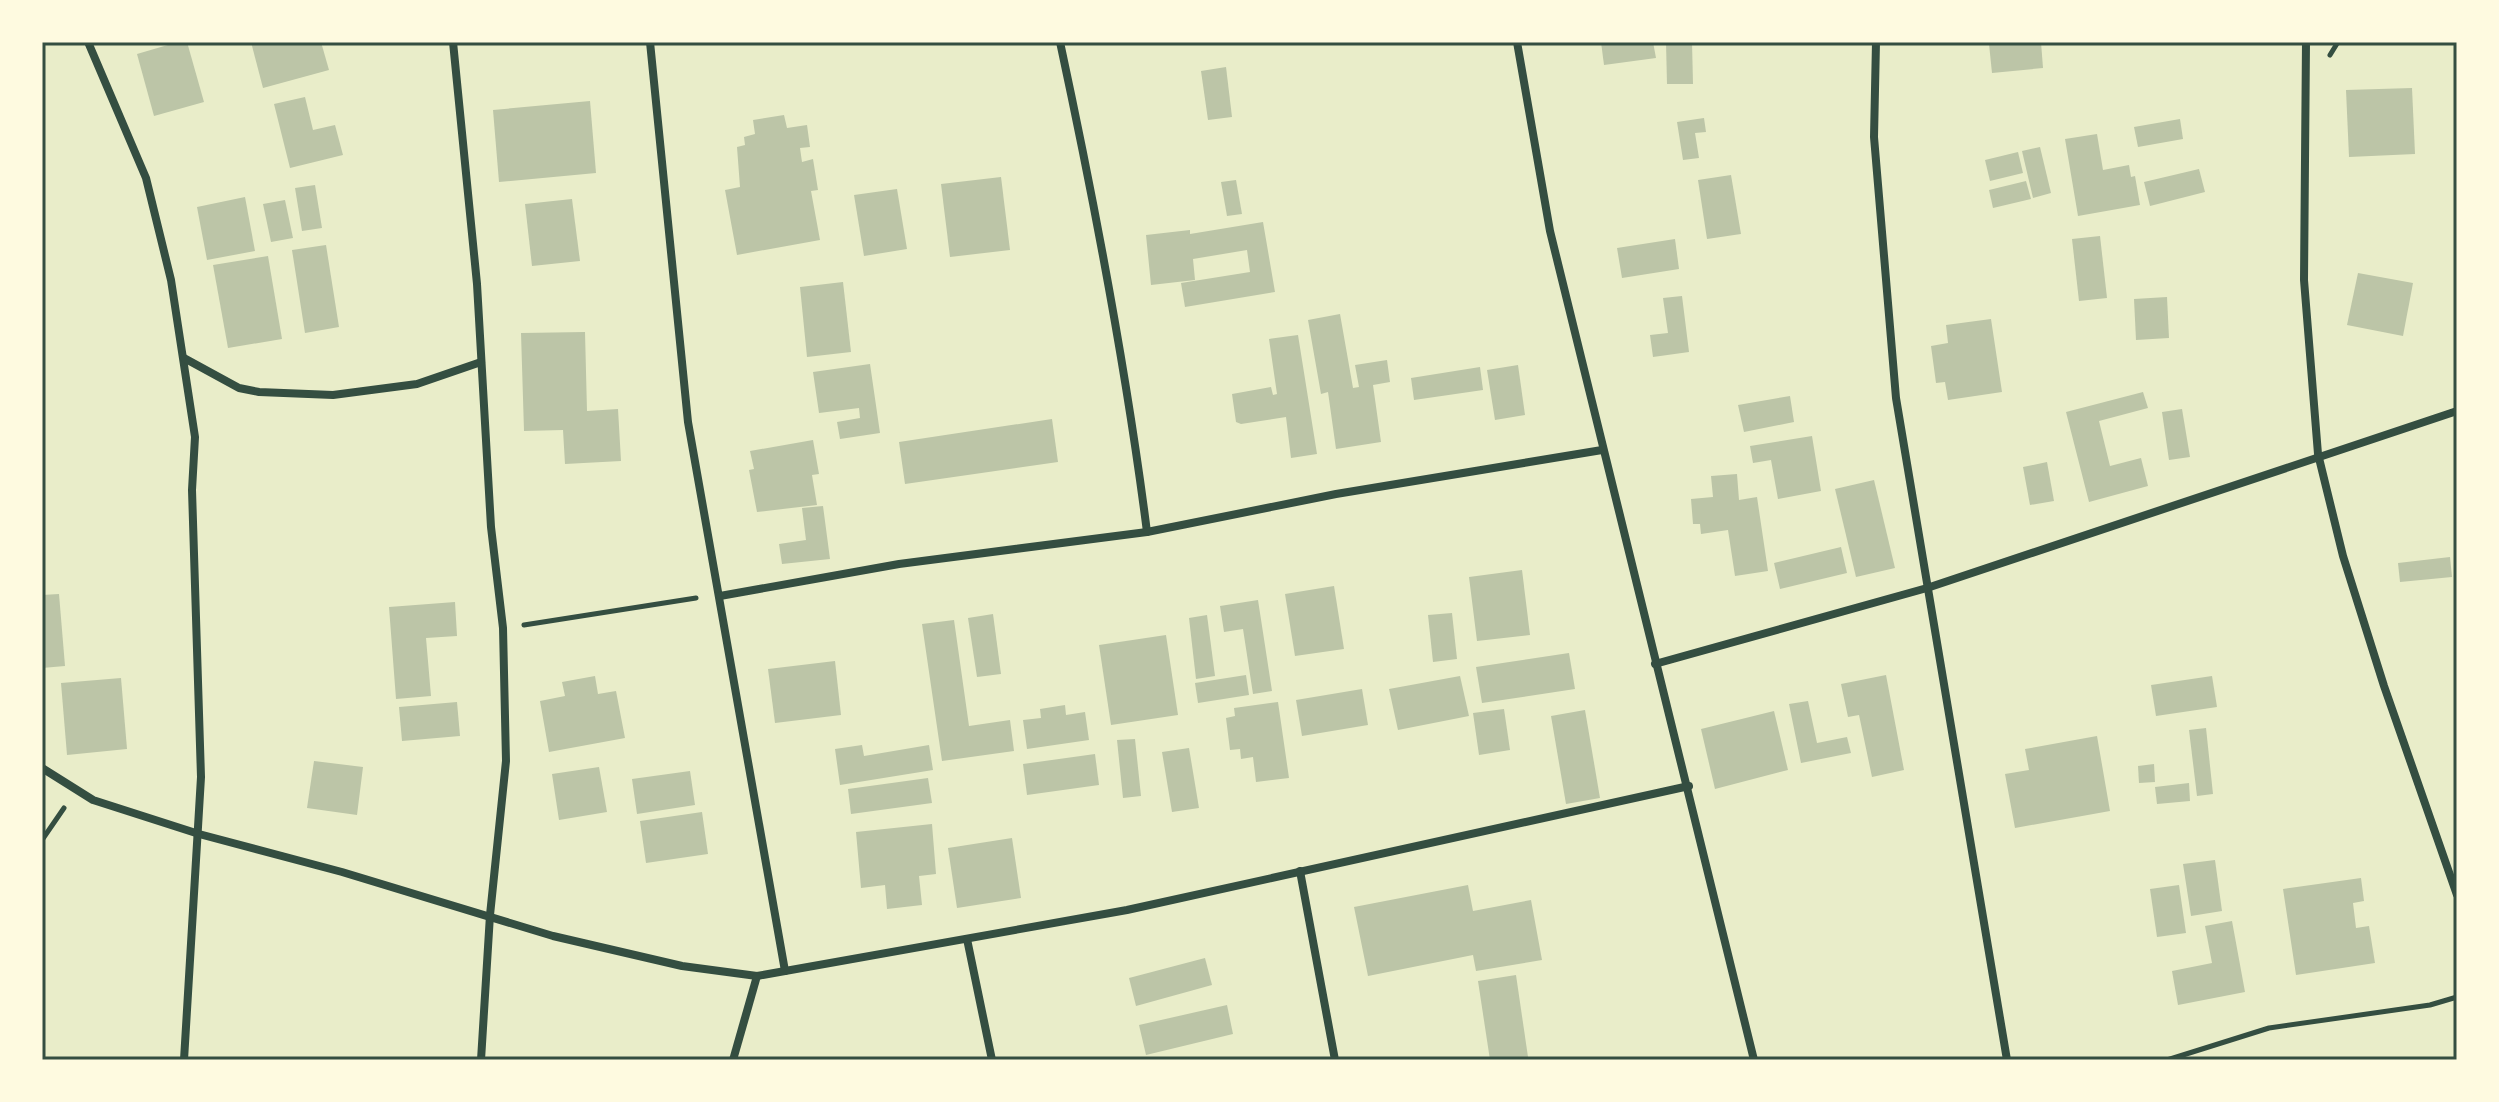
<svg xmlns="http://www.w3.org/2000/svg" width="2499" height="1102" font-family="'Roboto Condensed',sans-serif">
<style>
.building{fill:#bcc5a7}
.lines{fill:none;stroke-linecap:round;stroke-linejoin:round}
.path{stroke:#344e41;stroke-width:5}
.minor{stroke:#344e41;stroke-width:8}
.neatline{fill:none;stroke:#344e41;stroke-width:3}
</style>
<rect width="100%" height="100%" fill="#e9edc9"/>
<g class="building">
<polygon points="178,42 187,42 204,102 154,116 137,54"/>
<polygon points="251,42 321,42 329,70 263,88"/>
<polygon points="1601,42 1653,42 1656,58 1604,65"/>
<polygon points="1666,42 1692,42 1693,84 1667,84"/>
<polygon points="2041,42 2043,68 1992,73 1989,44"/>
<polygon points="1226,67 1232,117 1208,120 1201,71"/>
<polygon points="2412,88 2415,154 2349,157 2346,90"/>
<polygon points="305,97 313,130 335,125 343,155 290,168 274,104"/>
<polygon points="590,101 596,173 499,182 493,110"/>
<polygon points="784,115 787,128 807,125 810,147 800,148 802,162 813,159 818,190 811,191 820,240 737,255 725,190 740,187 737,147 745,145 744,137 755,134 753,120"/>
<polygon points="1704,118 1706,132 1695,133 1699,158 1683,160 1677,122"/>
<polygon points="2180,119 2183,139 2138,147 2134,127"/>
<polygon points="2097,134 2103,170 2129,165 2131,177 2135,176 2140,205 2078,216 2065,139"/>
<polygon points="2040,147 2051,193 2033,198 2022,151"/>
<polygon points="2018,152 2023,173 1990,181 1985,160"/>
<polygon points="2199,169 2205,192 2150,206 2144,182"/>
<polygon points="1731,175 1741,234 1707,239 1698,180"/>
<polygon points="1001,177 1010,250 950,257 941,184"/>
<polygon points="1236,180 1242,214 1227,216 1221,182"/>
<polygon points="2026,181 2031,199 1993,208 1989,190"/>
<polygon points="315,185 322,228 302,231 295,188"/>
<polygon points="897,189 907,249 864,256 854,195"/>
<polygon points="245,197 255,251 207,260 197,207"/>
<polygon points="572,199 580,261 532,266 525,204"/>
<polygon points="285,200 293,238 271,242 263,204"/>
<polygon points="1263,222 1275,292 1185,307 1181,283 1250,272 1247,250 1193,259 1195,280 1151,285 1146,235 1190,230 1190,234"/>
<polygon points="2100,236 2107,298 2079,301 2072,239"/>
<polygon points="1675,239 1679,269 1622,278 1617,248"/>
<polygon points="326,245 339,327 305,333 292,250"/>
<polygon points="268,256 282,339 228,348 213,265"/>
<polygon points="2358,273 2413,283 2403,336 2347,325"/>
<polygon points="843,282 851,352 807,357 800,287"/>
<polygon points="1682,296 1689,352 1653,357 1650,335 1668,333 1663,298"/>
<polygon points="2167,297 2169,338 2136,340 2134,299"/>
<polygon points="1340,314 1353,388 1359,387 1355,365 1387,360 1390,382 1373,385 1381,442 1336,449 1328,392 1321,394 1308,320"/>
<polygon points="1991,319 2002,392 1948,400 1945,382 1936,383 1931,346 1948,343 1946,325"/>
<polygon points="585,332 587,411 618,409 621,461 565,464 563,430 524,431 521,333"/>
<polygon points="1298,335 1317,454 1291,458 1286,417 1241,424 1236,422 1232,394 1271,387 1273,395 1277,394 1269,339"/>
<polygon points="870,364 880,433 840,439 837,422 860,418 859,408 819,413 813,372"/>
<polygon points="1518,365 1525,415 1495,420 1487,370"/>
<polygon points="1480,367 1483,390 1414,400 1411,378"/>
<polygon points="2143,392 2148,408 2099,421 2110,466 2141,458 2148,486 2089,502 2066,412"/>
<polygon points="1790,396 1794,422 1744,432 1738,405"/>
<polygon points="2182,409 2190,457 2169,460 2162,412"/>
<polygon points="1052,419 1058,462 905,484 899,442"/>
<polygon points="1812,436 1821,491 1778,499 1771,460 1753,463 1750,446"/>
<polygon points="813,440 819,474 812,475 817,505 757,512 749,470 754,469 750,451"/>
<polygon points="2047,462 2054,501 2030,505 2023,467"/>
<polygon points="1737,474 1739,500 1757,497 1768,571 1735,576 1728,530 1701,534 1700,524 1693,524 1691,499 1713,497 1711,476"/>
<polygon points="1874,480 1895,568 1856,577 1835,489"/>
<polygon points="823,506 830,559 782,564 779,544 806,540 802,508"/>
<polygon points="1841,547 1847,573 1780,589 1774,563"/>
<polygon points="2450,557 2452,577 2400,582 2398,563"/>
<polygon points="1522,570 1530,635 1477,641 1469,577"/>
<polygon points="1334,586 1344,649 1295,656 1285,594"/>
<polygon points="59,594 65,666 42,668 42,595"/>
<polygon points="1258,600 1272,691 1253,694 1243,629 1224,632 1220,606"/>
<polygon points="455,602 457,636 426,638 431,696 396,699 389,607"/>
<polygon points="1452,613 1457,659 1433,662 1428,615"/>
<polygon points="993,614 1001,674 977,677 968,618"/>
<polygon points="1207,615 1215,676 1196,679 1189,618"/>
<polygon points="954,620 969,726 1010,720 1014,751 942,761 922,624"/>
<polygon points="1166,635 1178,715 1111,725 1099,645"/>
<polygon points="1569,653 1575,689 1482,703 1476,667"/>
<polygon points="835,661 841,715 775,723 768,669"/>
<polygon points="1246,675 1249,695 1198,703 1195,683"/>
<polygon points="1886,675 1904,770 1872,777 1859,715 1848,717 1841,684"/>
<polygon points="595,676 598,694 616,691 625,738 549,752 540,701 565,696 562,682"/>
<polygon points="1460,676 1469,716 1398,730 1389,689"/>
<polygon points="2212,676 2217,707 2156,716 2151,685"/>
<polygon points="121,678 127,749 67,755 61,683"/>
<polygon points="1362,689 1368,725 1302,736 1296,700"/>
<polygon points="1808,701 1817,743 1847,737 1851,753 1801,763 1789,704"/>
<polygon points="457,702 460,736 402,741 399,707"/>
<polygon points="1278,702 1289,778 1256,782 1253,757 1241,759 1240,749 1230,750 1226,718 1235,716 1234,708"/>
<polygon points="1065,705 1066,715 1085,712 1089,740 1027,749 1023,720 1041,718 1040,709"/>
<polygon points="1504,709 1510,750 1479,755 1473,713"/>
<polygon points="1585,710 1600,798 1566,804 1551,716"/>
<polygon points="1774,711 1788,770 1715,789 1701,729"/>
<polygon points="2206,728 2213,794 2197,796 2189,730"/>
<polygon points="2097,736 2110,811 2015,828 2005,774 2029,770 2025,749"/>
<polygon points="1135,739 1141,796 1123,798 1117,740"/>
<polygon points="862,745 864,756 929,745 933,770 840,785 835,749"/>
<polygon points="1189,748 1199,808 1172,812 1162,752"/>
<polygon points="1095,754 1099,785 1027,795 1023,764"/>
<polygon points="314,761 363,767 357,815 307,808"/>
<polygon points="2154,764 2155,782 2139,783 2138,766"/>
<polygon points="599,767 607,812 559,820 552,774"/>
<polygon points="690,771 695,805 637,814 632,779"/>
<polygon points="928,778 932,803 851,814 848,789"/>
<polygon points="2189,783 2190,801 2157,804 2155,787"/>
<polygon points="702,812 708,854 646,863 640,821"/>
<polygon points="932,824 936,874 919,876 922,905 887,909 885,885 861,888 856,832"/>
<polygon points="1012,838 1021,898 957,908 948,848"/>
<polygon points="2215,860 2222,911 2191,916 2183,864"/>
<polygon points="2361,878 2364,901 2353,903 2356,928 2369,926 2375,963 2296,975 2283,889"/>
<polygon points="1468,885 1473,911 1531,900 1542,960 1476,971 1473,955 1368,976 1354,907"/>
<polygon points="2179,885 2186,933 2157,937 2150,889"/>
<polygon points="2232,921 2245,992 2178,1005 2172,971 2212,963 2205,926"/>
<polygon points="1205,958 1212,985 1136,1006 1129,978"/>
<polygon points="1516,975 1528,1057 1490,1060 1478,981"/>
<polygon points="1227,1005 1233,1034 1146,1055 1139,1025"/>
</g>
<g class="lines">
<g class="path">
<polyline points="2330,55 2338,42"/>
<polyline points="524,625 696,598"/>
<polyline points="42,840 64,808"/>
<polyline points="2167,1060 2269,1028 2430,1005 2457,997"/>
</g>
<g class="minor">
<polyline points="88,42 146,178 171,280 195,437 192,490 201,777 184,1060"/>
<polyline points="453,42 477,284 491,527 503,628 506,761 490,915 481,1060"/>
<polyline points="650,42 688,422 785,971"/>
<path d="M1060 42C1095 205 1126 367 1147 532"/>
<polyline points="1517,42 1550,231 1754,1060"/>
<polyline points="1876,42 1874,137 1896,398 2007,1060"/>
<polyline points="2306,42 2304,280 2318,454 2343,556 2384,686 2457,895"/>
<polyline points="184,358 239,388 259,392 333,395 417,384 481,362"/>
<polyline points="720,596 899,564 1147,532 1336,494 1602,450"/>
<polyline points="1655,664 1927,588 2457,411"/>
<polyline points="42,768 93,800 199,834 342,872 553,936 682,966 757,976 1127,910 1689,786"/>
<polyline points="1300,871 1335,1060"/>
<polyline points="967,939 992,1060"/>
<polyline points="733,1060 757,976"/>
</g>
</g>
<rect width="2499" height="1102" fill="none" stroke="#fefae0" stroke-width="88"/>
<rect x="44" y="44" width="2411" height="1014" class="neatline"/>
</svg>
